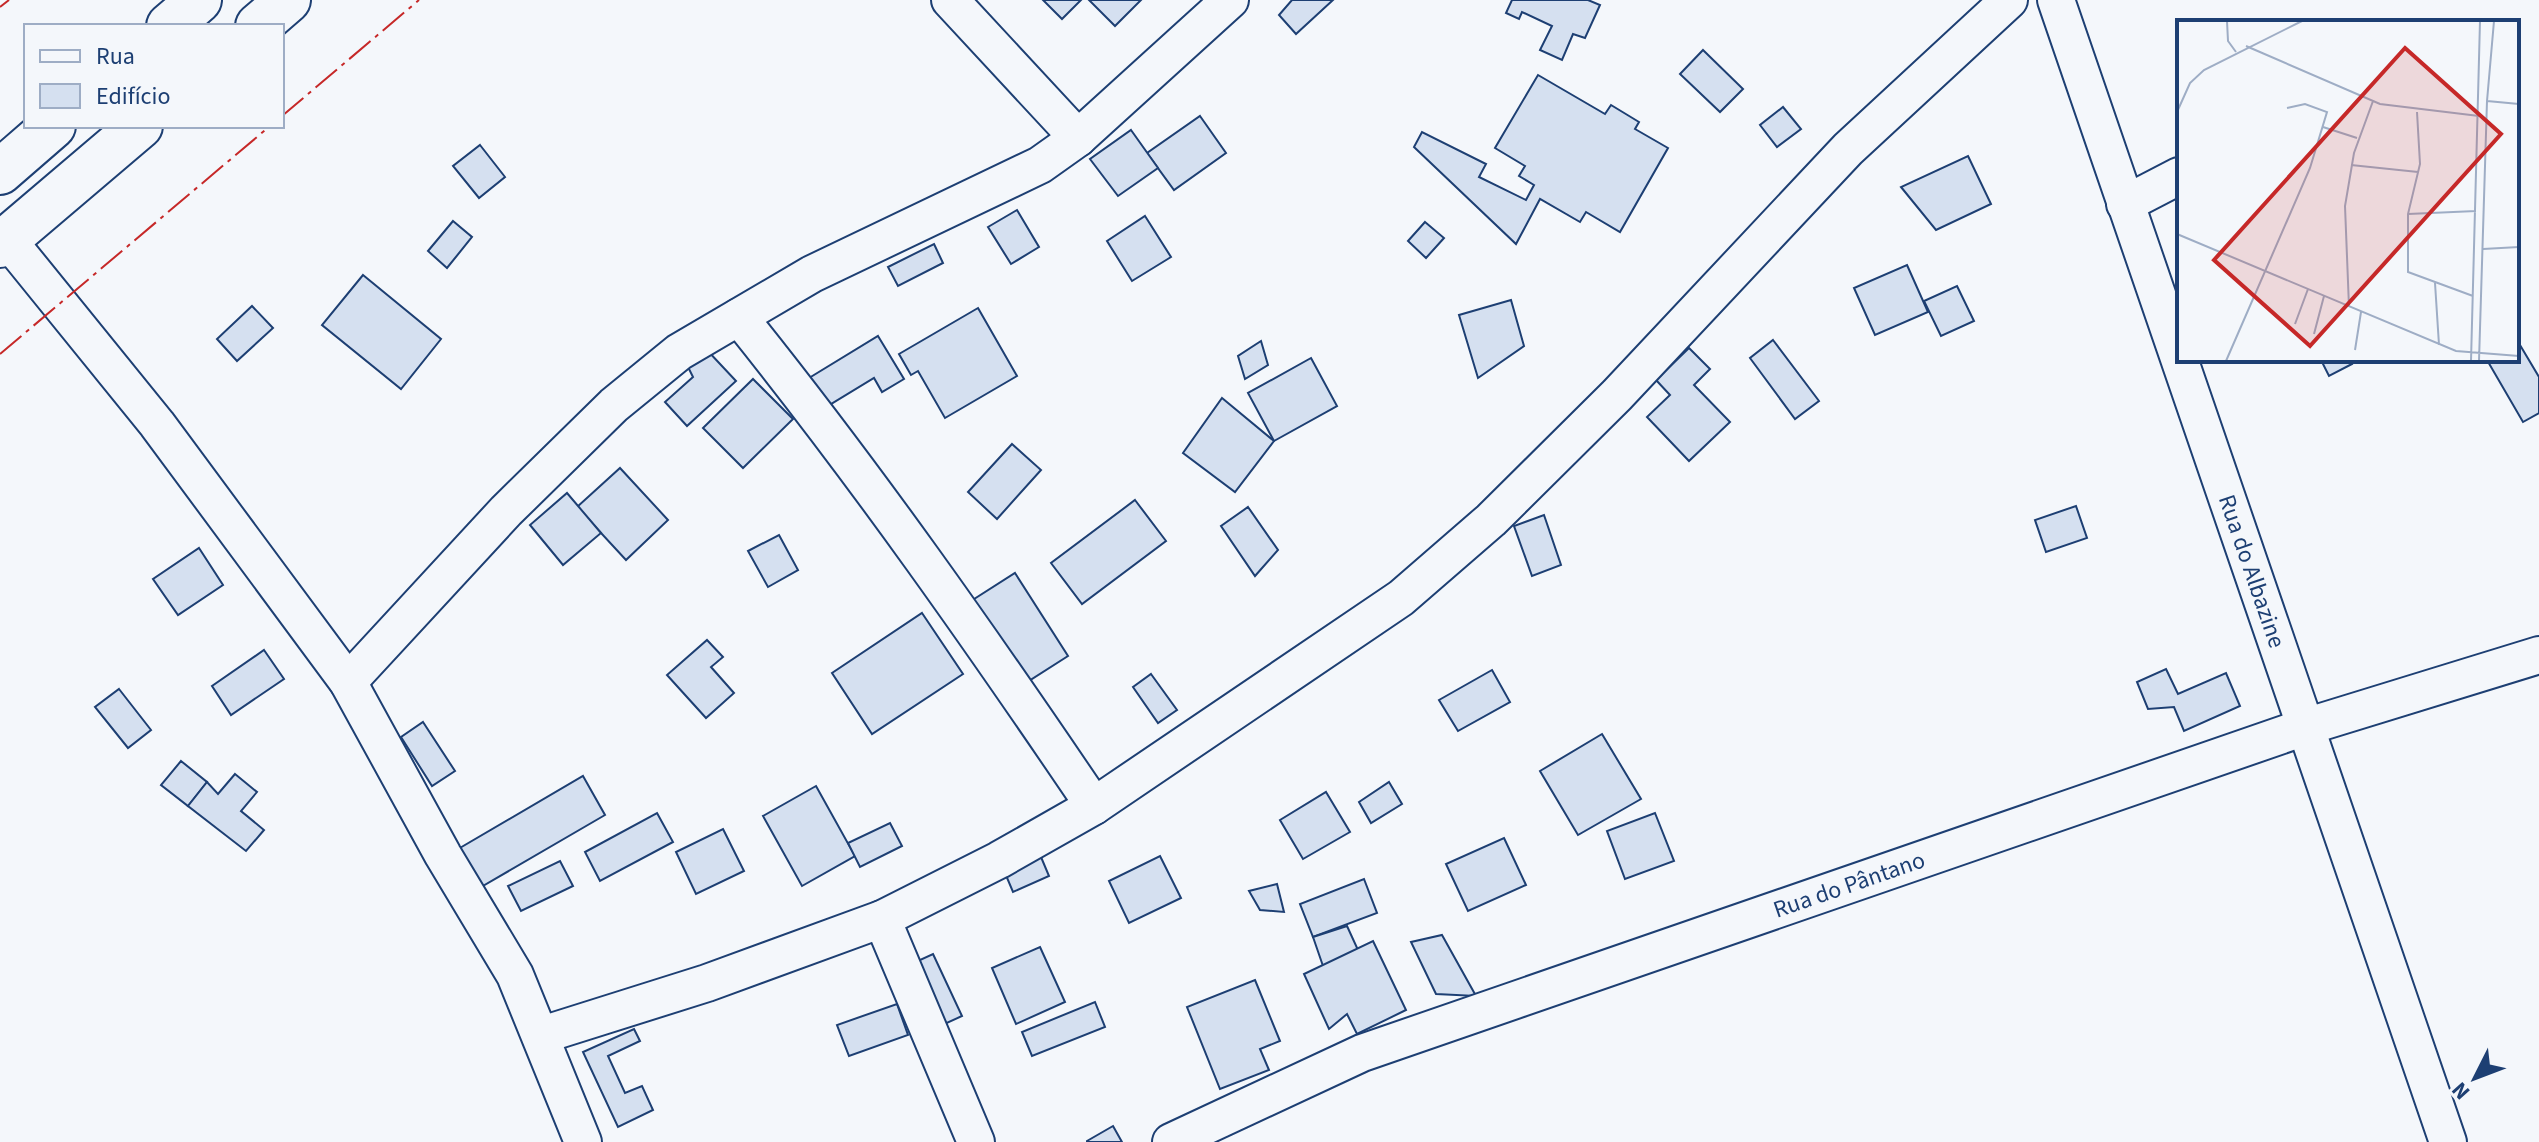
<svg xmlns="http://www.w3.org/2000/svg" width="2539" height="1142" font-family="'Source Sans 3',sans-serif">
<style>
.building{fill:#d5e0f0;stroke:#1d3f73;stroke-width:2}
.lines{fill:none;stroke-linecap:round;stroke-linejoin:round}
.street-casing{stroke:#1d3f73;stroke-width:40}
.primary-casing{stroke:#1d3f73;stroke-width:48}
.street{stroke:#f4f7fb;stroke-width:36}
.primary{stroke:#f4f7fb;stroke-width:44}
.power{stroke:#c62828;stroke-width:2;stroke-dasharray:28 6 4 6;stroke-linecap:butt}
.labels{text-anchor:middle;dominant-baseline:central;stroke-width:6;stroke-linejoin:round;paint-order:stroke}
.street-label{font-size:24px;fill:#1d3f73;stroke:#f4f7fb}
.inset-road{fill:none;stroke:#9eadc5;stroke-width:2}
.view{fill:#c62828;fill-opacity:0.15;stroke:#c62828;stroke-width:4}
.inset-edge{fill:none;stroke:#1d3f73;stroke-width:4}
</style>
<rect width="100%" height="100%" fill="#f4f7fb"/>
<g class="building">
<polygon points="1043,0 1081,0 1062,19"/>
<polygon points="1089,0 1141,0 1115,26"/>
<polygon points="1292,0 1333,0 1296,34 1279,15"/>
<polygon points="1512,0 1588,0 1600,5 1585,38 1573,34 1562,60 1540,50 1552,26 1522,12 1519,19 1506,13"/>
<polygon points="1703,50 1743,89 1720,112 1680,74"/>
<polygon points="1538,75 1605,114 1611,105 1639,122 1635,129 1668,148 1620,232 1586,212 1580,222 1540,199 1516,244 1414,147 1422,132 1486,164 1479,177 1526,200 1534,185 1519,176 1525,166 1495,148"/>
<polygon points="1783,107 1801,129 1777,147 1760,125"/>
<polygon points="1200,116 1226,153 1174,190 1147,153"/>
<polygon points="1131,130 1158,168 1118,196 1090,159"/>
<polygon points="480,145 505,177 479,198 453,166"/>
<polygon points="1968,156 1991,204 1936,230 1901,187"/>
<polygon points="1017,210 1039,247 1011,264 988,227"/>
<polygon points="1145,216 1171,257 1132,281 1107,241"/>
<polygon points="453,221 472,237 447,268 428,251"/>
<polygon points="1425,222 1444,238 1426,258 1408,241"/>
<polygon points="934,244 943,263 898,286 888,267"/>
<polygon points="1907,265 1928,312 1875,335 1854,288"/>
<polygon points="363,275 441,339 401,389 322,325"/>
<polygon points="1957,286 1974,321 1941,336 1924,301"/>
<polygon points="1511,300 1524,346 1478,378 1459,315"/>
<polygon points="252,306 273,328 237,361 217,339"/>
<polygon points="978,308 1017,376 945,418 918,371 911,375 899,354"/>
<polygon points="878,336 904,379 882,392 874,378 826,407 809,378"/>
<polygon points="1773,340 1819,401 1795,419 1750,358"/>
<polygon points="2517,340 2539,377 2539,413 2523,422 2487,360 2517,360"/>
<polygon points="1261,341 1268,365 1245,379 1238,356"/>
<polygon points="1689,348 1710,369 1694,385 1730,422 1689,461 1647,417 1670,395 1656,380"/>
<polygon points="706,349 736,381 687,426 665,402 693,377 688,367"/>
<polygon points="1311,358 1337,406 1274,441 1248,393"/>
<polygon points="2321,360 2350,360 2352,364 2329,376"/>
<polygon points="753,379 793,419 743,468 703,428"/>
<polygon points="1222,398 1274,441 1235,492 1183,453"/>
<polygon points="1012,444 1041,470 997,519 968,492"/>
<polygon points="620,468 668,520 626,560 577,507"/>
<polygon points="567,493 601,533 563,565 530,525"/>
<polygon points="1135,500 1166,541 1082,604 1051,563"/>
<polygon points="2076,506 2087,538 2046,552 2035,520"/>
<polygon points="1248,507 1278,550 1255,576 1221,526"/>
<polygon points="1544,515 1561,565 1532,576 1514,526"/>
<polygon points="779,535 798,570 768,587 748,551"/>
<polygon points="199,548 223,585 178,615 153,579"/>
<polygon points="1015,573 1068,656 1024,684 971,601"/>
<polygon points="922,613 963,674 872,734 832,673"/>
<polygon points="707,640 723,657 711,667 734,693 706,718 667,675"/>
<polygon points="264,650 284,679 231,715 212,686"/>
<polygon points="2166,669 2178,694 2226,673 2240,706 2184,731 2174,707 2148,709 2137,682"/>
<polygon points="1492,670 1510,702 1458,731 1439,700"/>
<polygon points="1151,674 1177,710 1158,723 1133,687"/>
<polygon points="119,689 151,730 128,748 95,707"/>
<polygon points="423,722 455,771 432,786 401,737"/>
<polygon points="1602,734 1641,799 1578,835 1540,771"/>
<polygon points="181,761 207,782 188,806 161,785"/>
<polygon points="235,774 257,792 241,811 264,830 246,851 188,806 207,782 218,794"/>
<polygon points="583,776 605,815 476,890 453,852"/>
<polygon points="1389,782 1402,804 1371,823 1359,802"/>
<polygon points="816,786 855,856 802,886 763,816"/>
<polygon points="1326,792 1350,832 1303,859 1280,820"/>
<polygon points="657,813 673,842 600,881 585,852"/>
<polygon points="1655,813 1674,861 1625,879 1607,831"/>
<polygon points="890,823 902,846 860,867 848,843"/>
<polygon points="723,829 744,871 696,894 676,852"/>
<polygon points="1504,838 1526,885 1468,911 1446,864"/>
<polygon points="1160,856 1181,898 1129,923 1109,881"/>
<polygon points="1041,857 1049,876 1013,892 1005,873"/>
<polygon points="560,861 573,886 521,911 508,886"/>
<polygon points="1364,879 1377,913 1313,937 1300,904"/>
<polygon points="1277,884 1284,912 1260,910 1249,891"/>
<polygon points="1347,926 1358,950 1323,966 1313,937"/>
<polygon points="1442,935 1476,996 1436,994 1411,942"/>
<polygon points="1373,941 1406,1010 1357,1034 1347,1014 1329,1029 1304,974"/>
<polygon points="1040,947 1065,1002 1016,1024 992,968"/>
<polygon points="933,954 962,1016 938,1027 909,965"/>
<polygon points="1255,980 1280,1041 1260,1049 1269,1070 1220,1089 1187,1007"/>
<polygon points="1095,1002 1105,1027 1032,1056 1022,1032"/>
<polygon points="897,1004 908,1035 849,1056 837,1025"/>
<polygon points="634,1029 640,1041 608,1056 625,1093 642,1086 653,1110 618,1127 583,1052"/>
<polygon points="1113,1126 1122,1142 1087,1142 1087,1141"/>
</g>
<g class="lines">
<g class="street-casing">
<g id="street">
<polyline points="950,0 1078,138"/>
<path id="s1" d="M2056 0 2448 1142"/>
<polyline points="2125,204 2179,176"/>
<polyline points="7,239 157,424 348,682 443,855 515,975 583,1142"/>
<path d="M739 317C866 475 981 639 1094 806"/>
<polyline points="348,682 506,511 614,405 679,352 812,274 1040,165 1078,138 1230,0"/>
<polyline points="882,919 976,1142"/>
<polyline points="542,1035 707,983 882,919 999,860 1094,806 1401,598 1491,520 1617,395 1848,149 2009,0"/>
<path id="s2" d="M1171 1142 1362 1053 2305 727 2539 655"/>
</g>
</g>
<g class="primary-casing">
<g id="primary">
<polyline points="169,26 199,0"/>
<polyline points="258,26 288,0"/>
<polyline points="0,172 53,126"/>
<polyline points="0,245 140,126"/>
</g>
</g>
<use href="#street" class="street"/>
<use href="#primary" class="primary"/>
<g class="power">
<polyline points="0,7 9,0"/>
<polyline points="282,116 419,0"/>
<polyline points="0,354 270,126"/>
</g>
</g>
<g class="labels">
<g class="street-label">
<text stroke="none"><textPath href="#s1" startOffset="604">Rua do Albazine</textPath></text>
<text stroke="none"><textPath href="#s2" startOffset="726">Rua do Pântano</textPath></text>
</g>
</g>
<g transform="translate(2177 20)">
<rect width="342" height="342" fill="#f4f7fb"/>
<path class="inset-road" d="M50 1 51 21 59 32M69 26 203 84 302 96M310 81 342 84M0 92 13 63 27 50 125 1M240 92 243 144 231 194V252L296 276M146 107 180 118M174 145 241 152M231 194 299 191M0 214 279 331 342 336M306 229 342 227M258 263 262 325M172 287 168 186 177 133 196 81M118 304 131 269M137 314 147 276M178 330 184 292M49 341 133 148 150 92 128 84 110 88M294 341 303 1M302 341 310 81 317 1"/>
<path class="view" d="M228 28 324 114 133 326 37 240Z"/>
<rect width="342" height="342" class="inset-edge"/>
</g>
<rect x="24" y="24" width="260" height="104" fill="#f4f7fb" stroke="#9eadc5" stroke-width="2"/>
<rect x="40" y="50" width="40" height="12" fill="#f4f7fb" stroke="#9eadc5" stroke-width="2"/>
<text x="96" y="64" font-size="24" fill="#1d3f73">Rua</text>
<rect x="40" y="84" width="40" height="24" fill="#d5e0f0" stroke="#9eadc5" stroke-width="2"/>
<text x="96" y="104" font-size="24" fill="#1d3f73">Edifício</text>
<g transform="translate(2475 1078) rotate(228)" stroke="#f4f7fb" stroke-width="6" paint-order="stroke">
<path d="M0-6L14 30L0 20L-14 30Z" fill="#1d3f73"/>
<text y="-12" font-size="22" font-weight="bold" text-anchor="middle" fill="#1d3f73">N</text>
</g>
</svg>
